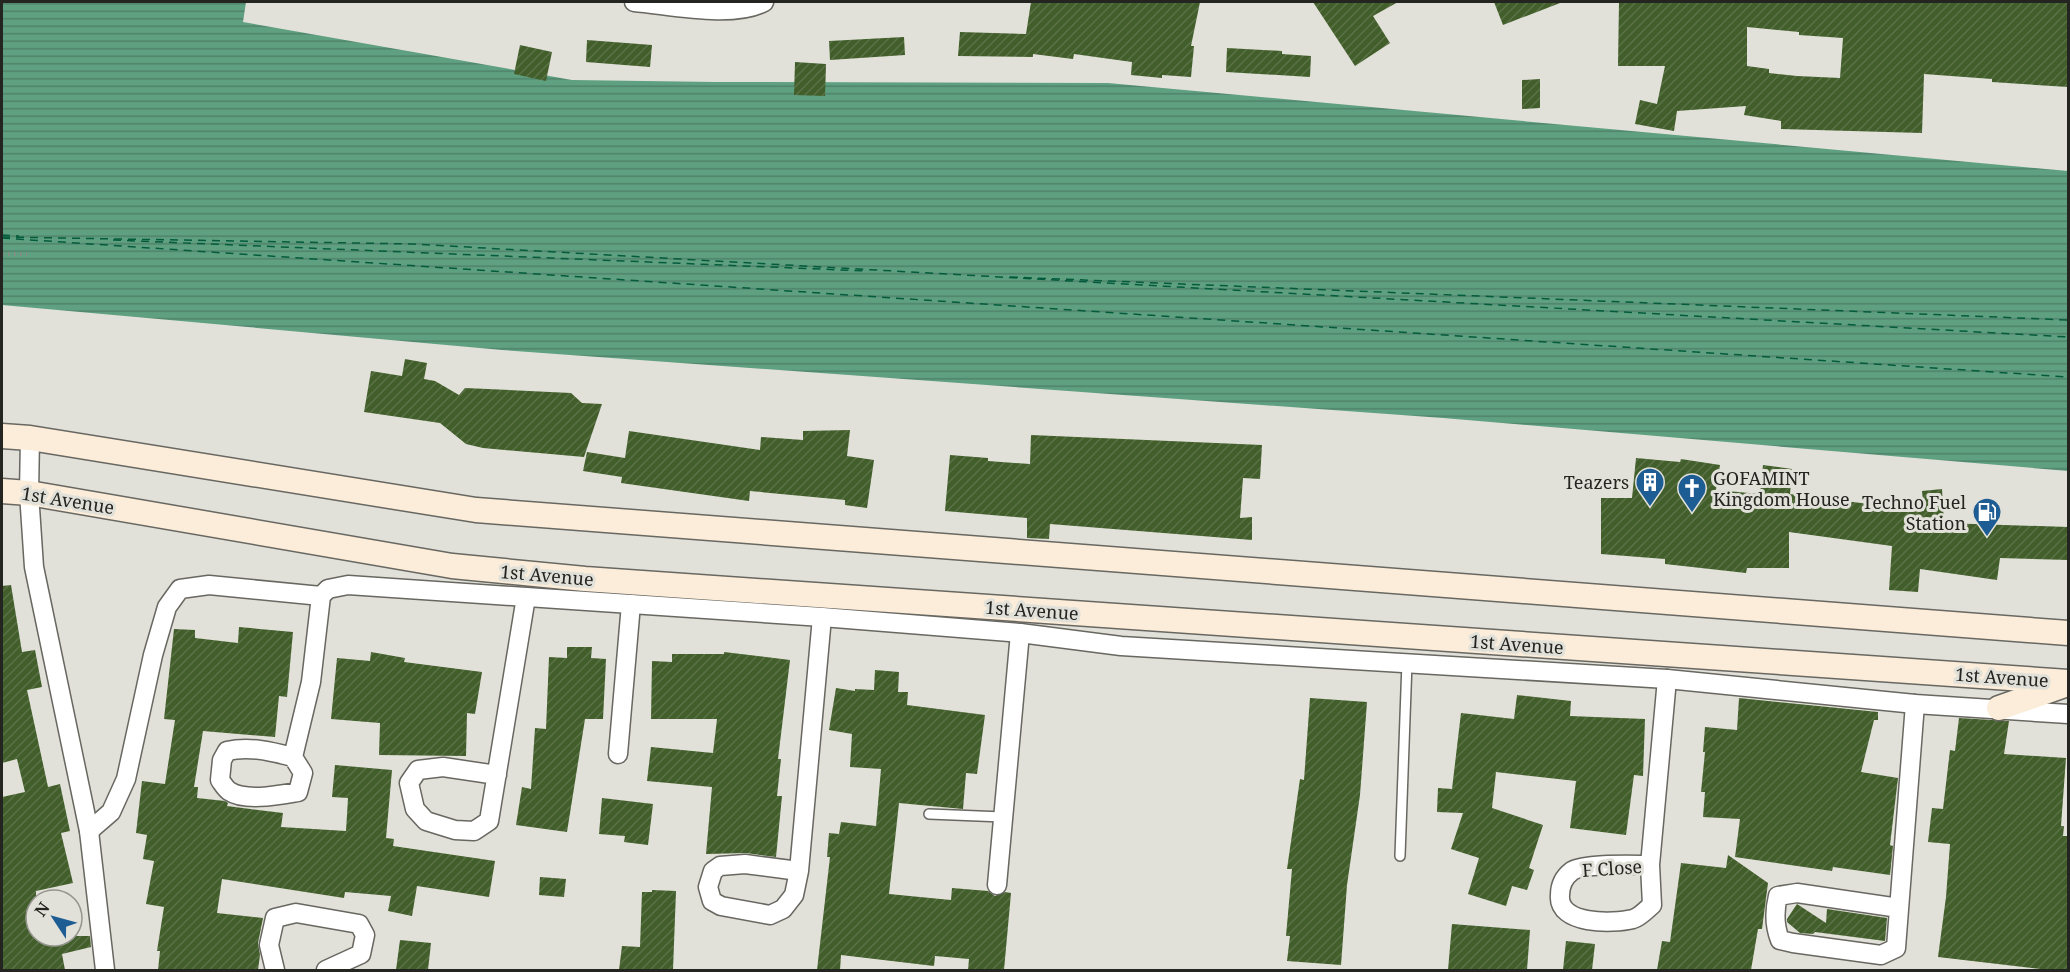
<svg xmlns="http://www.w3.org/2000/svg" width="2070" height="972" font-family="'Noto Serif',serif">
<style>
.water{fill:url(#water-rules)}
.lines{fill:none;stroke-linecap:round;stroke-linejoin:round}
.ferry{stroke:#045c3c;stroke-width:1.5;stroke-dasharray:8 6;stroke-linecap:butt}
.building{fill:url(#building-hatch);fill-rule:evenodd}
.lane-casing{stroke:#686761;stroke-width:12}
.street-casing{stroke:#686761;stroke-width:21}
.secondary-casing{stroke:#686761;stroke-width:27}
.path{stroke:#8b8b86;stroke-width:4;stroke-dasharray:1.5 4.5;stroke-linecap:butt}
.lane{stroke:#fff;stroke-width:9}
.street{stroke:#fff;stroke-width:18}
.secondary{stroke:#fbedd9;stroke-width:24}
.labels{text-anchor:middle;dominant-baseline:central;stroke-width:6;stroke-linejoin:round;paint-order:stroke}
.poi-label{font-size:18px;fill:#242421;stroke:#e1e1d9;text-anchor:end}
.street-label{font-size:18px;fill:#242421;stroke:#e1e1d9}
</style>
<defs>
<pattern id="water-rules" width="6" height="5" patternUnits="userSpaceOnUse" patternTransform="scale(1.5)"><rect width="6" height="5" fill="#5fa080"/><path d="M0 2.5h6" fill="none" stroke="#4e8268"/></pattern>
<pattern id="building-hatch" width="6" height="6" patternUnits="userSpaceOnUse" patternTransform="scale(1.5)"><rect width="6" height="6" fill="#425e2a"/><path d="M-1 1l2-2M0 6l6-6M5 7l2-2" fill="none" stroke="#5b7147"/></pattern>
</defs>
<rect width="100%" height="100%" fill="#e1e1d9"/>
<polygon class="water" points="2,2 246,2 243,22 572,80 715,82 1108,83 2068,171 2068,471 1443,418 502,350 2,305"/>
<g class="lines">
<g class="ferry">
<polyline points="2,235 19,236"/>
<polyline points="2,237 413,244 2068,337"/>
<polyline points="2,238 2068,377"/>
<polyline points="113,240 867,271"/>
<polyline points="1010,277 2068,320"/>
</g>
</g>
<g class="building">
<polygon points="1031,2 1200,2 1191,46 1194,46 1191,77 1162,75 1162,78 1131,75 1132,62 1074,54 1073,59 1033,54 1033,57 958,56 960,32 1026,34"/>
<polygon points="1313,2 1398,2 1373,16 1390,43 1355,66"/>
<polygon points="1494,2 1560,2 1560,3 1503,25"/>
<path d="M1619 2H2068V87L1992 82V79L1924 74 1922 133 1781 129V121L1744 115 1746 106 1677 111 1674 131 1635 124 1640 100 1657 104 1665 66H1618ZM1747 27 1799 32V35L1843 38 1840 78 1797 76 1769 73V69L1747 66Z"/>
<polygon points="904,37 905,55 830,60 829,41"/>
<polygon points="587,40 652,45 650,67 586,62"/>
<polygon points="520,45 552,52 546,81 514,74"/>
<polygon points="1227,48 1282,51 1282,54 1311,56 1310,77 1226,72"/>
<polygon points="795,62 826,64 825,96 794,95"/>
<polygon points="1540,79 1540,108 1522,109 1522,80"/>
<polygon points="405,359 427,363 424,379 435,381 459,395 465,388 571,393 582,403 602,404 584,457 483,448 466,444 440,423 364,412 371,371 402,376"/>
<polygon points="850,430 847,456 874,460 867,508 845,505 845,500 750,491 749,501 621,483 622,477 583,471 587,452 625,458 629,431 760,450 761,437 803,440 803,431"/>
<polygon points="1031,435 1262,445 1260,479 1243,478 1240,518 1252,517 1252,540 1050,524 1049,539 1027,538 1027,518 945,511 950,455 988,458 988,461 1030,464"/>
<polygon points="1636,458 1680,462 1681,459 1720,465 1716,490 1760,494 1763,465 1792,469 1790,494 1924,511 1922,491 1942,489 1944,523 2068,527 2068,560 2000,558 1997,580 1920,569 1918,592 1889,590 1892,546 1789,532 1789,568 1747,568 1746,573 1665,564 1665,559 1601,554 1601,498 1632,498"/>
<polygon points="11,585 22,652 35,650 42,687 27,690 48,787 60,784 70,831 61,833 73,883 36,891 36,936 90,936 91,947 62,954 65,970 2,970 2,797 25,792 17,759 2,763 2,586"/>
<polygon points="239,627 293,632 287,697 279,696 275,737 203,731 194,787 198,787 197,798 225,801 228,803 227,806 283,813 281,827 346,831 348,798 332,797 335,765 392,770 386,838 394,839 393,846 495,861 489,897 417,886 412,916 388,911 391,896 345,892 344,898 222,879 217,913 263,918 258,943 260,955 258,970 158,970 160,951 157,951 164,907 146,904 154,861 143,859 147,835 136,833 142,781 165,784 175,720 164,719 174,629 195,630 195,638 238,643"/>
<polygon points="567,647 592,647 591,658 606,659 603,719 585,719 567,832 516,825 522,787 531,789 535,728 546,729 549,657 567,658"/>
<polygon points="371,652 405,658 404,662 482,672 475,714 467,713 466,756 379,755 380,723 331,719 337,658 370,661"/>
<polygon points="724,652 790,660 778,759 781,759 777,796 782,796 776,857 746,853 706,854 712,787 647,781 651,747 713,753 717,719 651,719 652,661 672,662 672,654 724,654"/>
<polygon points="875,670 899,672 898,692 908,692 907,705 985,715 977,774 966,773 963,809 899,803 889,894 951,900 952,888 988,891 995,896 1005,892 1011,893 1004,970 968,970 969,959 935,956 934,966 841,955 840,970 817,970 830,857 827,857 829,833 839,834 841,822 876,826 881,769 850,767 852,734 829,730 836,688 855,691 855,689 874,690"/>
<polygon points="1517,695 1571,701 1570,716 1645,719 1643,776 1634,775 1626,835 1570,828 1576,781 1496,772 1492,808 1543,825 1529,868 1534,870 1527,890 1512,886 1506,906 1468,894 1479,858 1451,849 1463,813 1437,812 1438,788 1452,789 1461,713 1514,719"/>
<polygon points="1310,698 1367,702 1360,795 1347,885 1341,965 1287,961 1290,936 1286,936 1292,869 1287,869 1300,779 1304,780"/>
<polygon points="1739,698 1878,712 1878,720 1874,720 1861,772 1898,778 1890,845 1893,846 1890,875 1833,867 1832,871 1735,857 1740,819 1703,817 1705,792 1701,792 1705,752 1703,752 1705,727 1737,730"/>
<polygon points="1959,718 2009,721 2004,754 2066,758 2061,826 2064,826 2063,836 2068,836 2068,970 2049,970 1938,957 1946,897 1950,844 1928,842 1932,808 1943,809 1950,750 1955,751"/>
<polygon points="602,798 653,804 648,845 624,842 625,836 599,834"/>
<polygon points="1728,855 1768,883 1762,929 1758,929 1751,970 1657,970 1662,941 1670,942 1681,863 1726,868"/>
<polygon points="540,877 566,879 564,897 539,895"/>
<polygon points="652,890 676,891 673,970 619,970 622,946 640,947 642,892 652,892"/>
<polygon points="1797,904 1826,923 1827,909 1887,918 1885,941 1815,932 1813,934 1800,933 1787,922 1787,919"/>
<polygon points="1452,924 1530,930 1527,970 1448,970"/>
<polygon points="400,940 431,943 428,970 396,970"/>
<polygon points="1566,941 1595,944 1592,970 1563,970"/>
</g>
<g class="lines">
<g class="lane-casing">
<g id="lane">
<polyline points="929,814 1003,817"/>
<polyline points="1400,856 1407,662"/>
</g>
</g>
<g class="street-casing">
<g id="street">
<path d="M634 2C670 5 733 19 764 2"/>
<polyline points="30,438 29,493 34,567 89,831 105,970"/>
<polyline points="618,754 631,604"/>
<path d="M293 757C270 751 249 746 227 751L222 760 220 780C223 784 225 788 229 791 245 802 280 795 298 792L303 773 293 757 311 682 321 596 328 589 348 585 822 617 1020 633 1121 646 1667 679 1915 704 2068 714"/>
<polyline points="497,775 443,767 418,770 409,783 415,809 426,821 455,830 474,831 489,821 526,597"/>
<polyline points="89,831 111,812 126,779 153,655 167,607 180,589 209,585 321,596"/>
<path d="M1650 865C1634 865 1585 863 1572 871 1564 877 1560 886 1560 895 1557 925 1613 924 1633 919 1640 917 1646 910 1652 905L1650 865 1667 679"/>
<polyline points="799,871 745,864 720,866 713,871 708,887 712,901 721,906 770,915 783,909 794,895 799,871 822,617"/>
<polyline points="997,885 1020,633"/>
<path d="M1899 908 1797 893 1778 896C1774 912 1774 925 1780 940L1793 943 1881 955 1896 948 1915 704"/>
<polyline points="275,970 269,945 275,918 296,913 359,924 365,935 361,954 326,970"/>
</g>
</g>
<g class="secondary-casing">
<g id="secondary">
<polyline points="2,436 30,438 476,510 2068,633"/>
<polyline points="2,491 29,493 452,566 585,579 2068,682"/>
<polyline points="1999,708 2062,686"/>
</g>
</g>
<polyline class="path" points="2,254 27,254"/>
<use href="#lane" class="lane"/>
<use href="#street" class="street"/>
<use href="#secondary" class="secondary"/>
</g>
<defs>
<g id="building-pin" transform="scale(1.5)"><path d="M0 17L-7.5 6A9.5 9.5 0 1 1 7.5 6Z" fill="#1d5d93" stroke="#e1e1d9"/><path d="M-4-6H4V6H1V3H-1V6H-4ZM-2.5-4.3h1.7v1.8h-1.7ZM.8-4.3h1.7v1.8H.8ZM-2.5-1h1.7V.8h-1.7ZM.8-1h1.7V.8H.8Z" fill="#fff"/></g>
<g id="church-pin" transform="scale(1.5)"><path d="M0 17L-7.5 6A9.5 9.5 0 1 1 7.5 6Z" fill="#1d5d93" stroke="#e1e1d9"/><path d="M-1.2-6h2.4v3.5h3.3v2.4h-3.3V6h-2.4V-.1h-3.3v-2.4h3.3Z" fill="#fff"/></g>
<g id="fuel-pin" transform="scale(1.5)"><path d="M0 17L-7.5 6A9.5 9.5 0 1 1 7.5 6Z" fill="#1d5d93" stroke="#e1e1d9"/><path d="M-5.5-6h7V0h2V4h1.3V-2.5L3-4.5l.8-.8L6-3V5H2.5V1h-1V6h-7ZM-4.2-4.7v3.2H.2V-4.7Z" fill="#fff"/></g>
</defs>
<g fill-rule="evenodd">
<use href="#building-pin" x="1650" y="482"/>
<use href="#church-pin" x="1692" y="488"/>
<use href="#fuel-pin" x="1987" y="512"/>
</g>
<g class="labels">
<g class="poi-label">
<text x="1713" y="478" text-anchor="start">GOFAMINT<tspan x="1713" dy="21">Kingdom House</tspan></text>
<text x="1629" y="482">Teazers</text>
<text x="1966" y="502">Techno Fuel<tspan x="1966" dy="21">Station</tspan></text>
</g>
<g class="street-label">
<text transform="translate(68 500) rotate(9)">1st Avenue</text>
<text transform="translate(547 575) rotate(5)">1st Avenue</text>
<text transform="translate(1032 610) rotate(4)">1st Avenue</text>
<text transform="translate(1517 644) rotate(4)">1st Avenue</text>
<text transform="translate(2002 677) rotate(4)">1st Avenue</text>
<text transform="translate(1612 868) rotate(-4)">F Close</text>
</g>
</g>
<rect width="2070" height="972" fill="none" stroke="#242421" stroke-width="6"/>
<g transform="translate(54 918) rotate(306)"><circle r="28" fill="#e1e1d9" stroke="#95958f" stroke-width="1.5"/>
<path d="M0-4.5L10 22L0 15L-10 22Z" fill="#1d5d93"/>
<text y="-9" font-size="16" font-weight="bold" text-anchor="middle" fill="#242421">N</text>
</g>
</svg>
